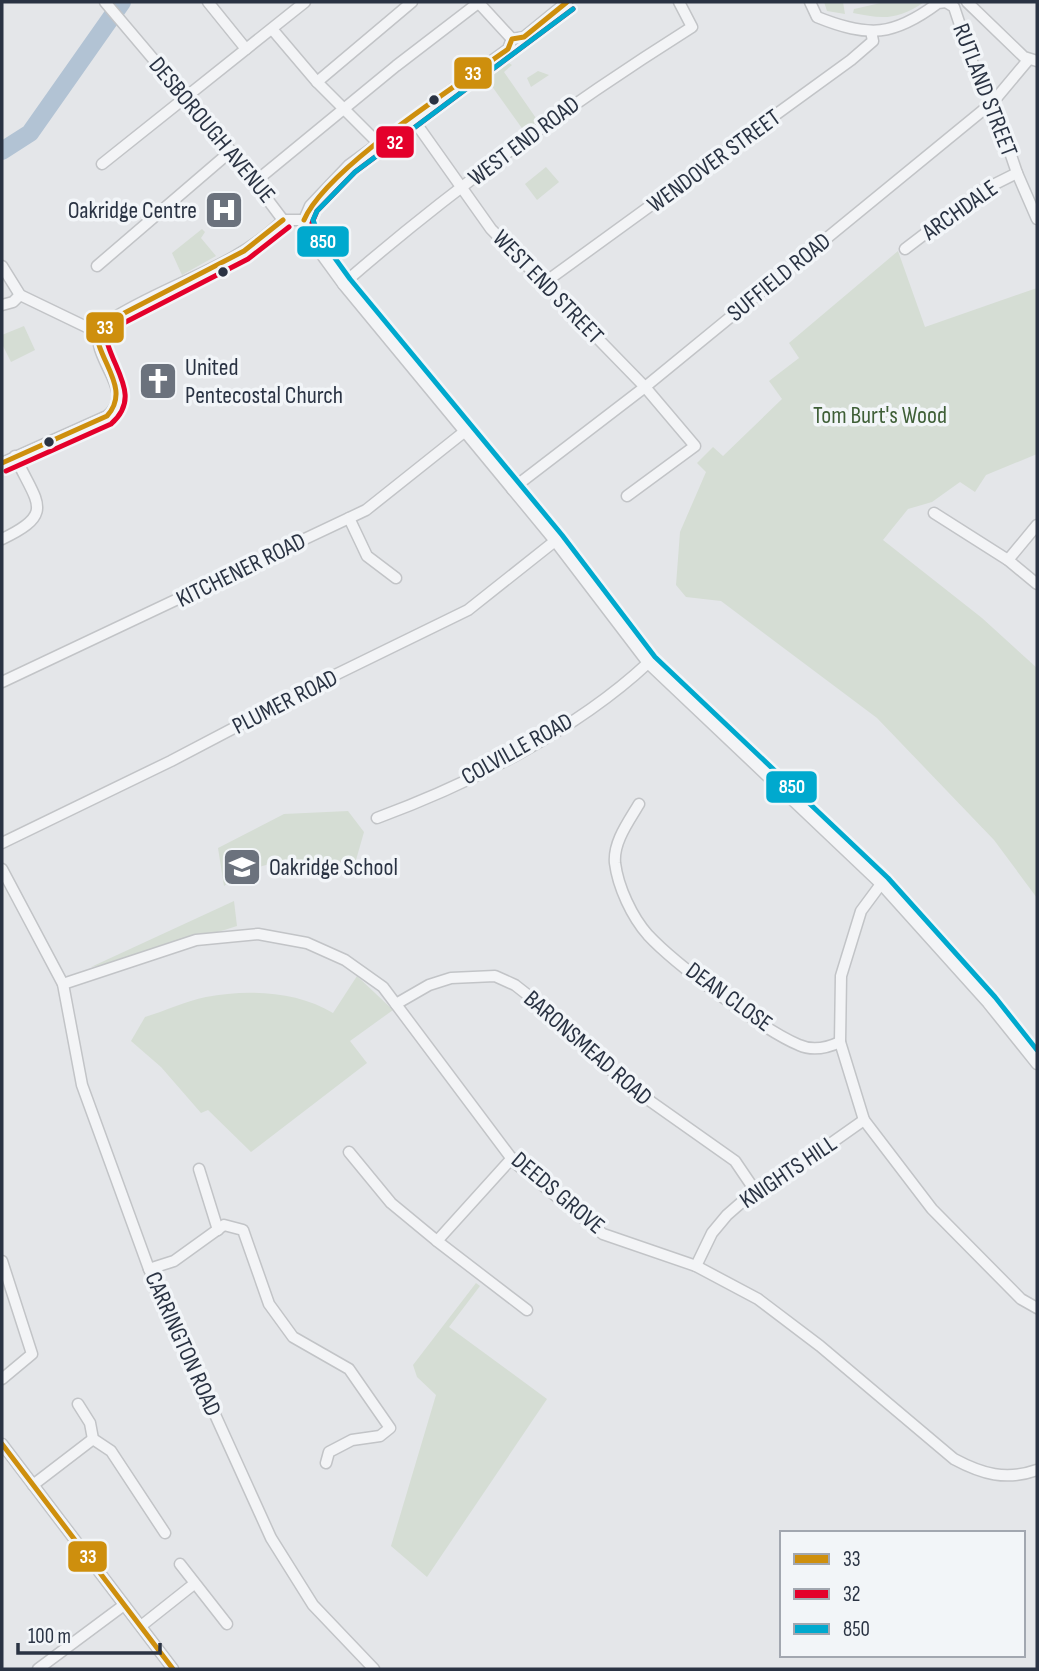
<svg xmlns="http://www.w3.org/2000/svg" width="1039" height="1671" font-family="'Sofia Sans Condensed',sans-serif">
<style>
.green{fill:#d5ddd4}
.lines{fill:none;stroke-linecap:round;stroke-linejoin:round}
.river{stroke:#b2c3d4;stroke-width:18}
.minor-casing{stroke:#c2c4c7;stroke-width:13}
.minor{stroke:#f3f4f6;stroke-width:10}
.bus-1-casing{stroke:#f2f5f8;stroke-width:10}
.bus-2-casing{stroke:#f2f5f8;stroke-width:10}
.bus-3-casing{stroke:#f2f5f8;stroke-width:10}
.bus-1{stroke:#ce8f0d;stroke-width:5}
.bus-2{stroke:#e4002b;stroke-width:5}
.bus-3{stroke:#00a9ce;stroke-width:5}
.bus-dot{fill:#2a3343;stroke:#f2f5f8;stroke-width:2.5}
.labels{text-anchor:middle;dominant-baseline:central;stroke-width:7;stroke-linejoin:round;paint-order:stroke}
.street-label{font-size:24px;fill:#2a3343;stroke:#f2f5f8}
.poi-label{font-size:24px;fill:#2a3343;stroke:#f2f5f8;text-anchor:start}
.park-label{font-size:24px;fill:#3f5f37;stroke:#f2f5f8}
.line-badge{stroke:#f2f5f8;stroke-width:2.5}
.badge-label{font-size:19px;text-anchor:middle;font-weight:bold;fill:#fff}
</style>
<rect width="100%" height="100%" fill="#e4e6e9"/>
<g class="green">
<polygon points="824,2 843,2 845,14 827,11"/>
<path d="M885 2H924C896 22 879 18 853 13L854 9Z"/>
<polygon points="507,62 512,65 504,72 538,121 524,131 486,78"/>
<polygon points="538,71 549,75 531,87 527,78"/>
<polygon points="546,167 559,182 537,200 525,184"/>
<polygon points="202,229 205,232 201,238 216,256 182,275 172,253"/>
<polygon points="898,251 925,327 1037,288 1037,454 986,475 975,492 960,482 932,502 908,509 883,540 982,618 1037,668 1037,898 994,840 877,718 721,601 686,597 676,585 680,532 706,472 697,463 713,447 723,456 782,399 769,381 799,358 789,343"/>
<polygon points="24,326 35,350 11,362 2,344 2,335"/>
<polygon points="348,811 364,832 352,874 292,858 244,871 224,886 218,848 284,814"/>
<polygon points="234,901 237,926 120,963 91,967"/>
<path d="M357 976 393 1010 350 1041 367 1063 251 1152 208 1110 201 1113 161 1067 131 1041 145 1017C165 1011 186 1001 206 997 247 989 297 991 333 1013Z"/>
<polygon points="476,1283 480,1286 449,1327 547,1399 427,1577 391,1546 436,1395 417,1377 413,1365"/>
</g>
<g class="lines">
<polyline class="river" points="2,151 30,133 122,2"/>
<g class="minor-casing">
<g id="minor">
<polyline points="105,2 231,151 283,220"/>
<polyline points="208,2 246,49"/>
<polyline points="478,2 512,39"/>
<path d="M810 2 817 17C869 38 894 36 938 3L946 2"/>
<polyline points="946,2 954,7 977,76 993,102 1017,173 1037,219"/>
<polyline points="967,2 1024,57 1037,61"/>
<polyline points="272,29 317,82 379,144"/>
<polyline points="317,82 412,2"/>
<polyline points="413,119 491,229 645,387 695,446 627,496"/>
<polyline points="102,164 305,2"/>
<polyline points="256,181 396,66 478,3"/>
<polyline points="283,220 304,220"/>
<polyline points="304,220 311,240 343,284 555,541 648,663 881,884 988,1003 1037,1064"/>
<polyline points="304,220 310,206 349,165 508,49 512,39 524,37 567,2"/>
<polyline points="905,249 981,191 1017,173"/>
<polyline points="2,266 20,295 101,334"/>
<polyline points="97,266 231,151"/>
<polyline points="544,283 851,60 873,41 871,31"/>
<path d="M343 284C452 189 570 104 692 27L679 2"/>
<polyline points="2,305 13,302 20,295"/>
<path d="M2 463 107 416C133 395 104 370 99 345L107 322C163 285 236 268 283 220"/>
<polyline points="512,489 645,387 993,102 1029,59"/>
<polyline points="934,513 1008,560 1037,584"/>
<polyline points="349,518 367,556 396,578"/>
<path d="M2 539C57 513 36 503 15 456"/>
<polyline points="1008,560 1037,525"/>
<polyline points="2,682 366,510 464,432"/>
<path d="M639 804C629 821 613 842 615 863 618 887 632 917 648 935 675 964 763 1030 799 1045 812 1051 827 1048 840 1042"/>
<path d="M377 818C469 784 575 731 648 663"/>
<polyline points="2,843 171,761 335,675 468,610 555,541"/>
<polyline points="2,869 63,984 82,1085 149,1269 271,1538 313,1605 374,1669"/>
<polyline points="881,884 861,911 841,976 840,1042 864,1120 932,1209 1021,1299 1037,1308"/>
<path d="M63 984 196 940 258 934 307 943 345 960 383 987 515 1163 603 1234 696 1266 758 1299 820 1346 954 1459C982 1474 1006 1481 1037 1470"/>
<polyline points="396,1004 429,985 451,978 495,976 515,985 543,1007 626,1084 735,1161 756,1192"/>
<polyline points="349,1152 391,1203 437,1241 512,1158"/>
<polyline points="199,1169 218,1230"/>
<polyline points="437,1241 527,1310"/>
<polyline points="2,1261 32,1354 2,1379"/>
<polyline points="696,1266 712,1233 727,1215 751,1194 786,1175 864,1120"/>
<polyline points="149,1269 174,1261 224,1225 243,1230 269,1304 293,1337 349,1369 390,1428 380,1436 352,1440 329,1452 326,1463"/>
<polyline points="78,1404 90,1423 93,1439 111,1451 165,1533"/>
<polyline points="2,1444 173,1669"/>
<polyline points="33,1485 93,1439"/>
<polyline points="180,1564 227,1624"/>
<polyline points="141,1626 194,1584"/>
<polyline points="38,1669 124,1605"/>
</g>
</g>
<use href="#minor" class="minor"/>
<g class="bus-1-casing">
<g id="bus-1">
<path d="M304 220C327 167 457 86 508 49L512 39 524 37 567 2"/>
<path d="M2 463 107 416C128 393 107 370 99 345L107 322 244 251 283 220"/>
<polyline points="2,1444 173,1669"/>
</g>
</g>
<g class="bus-2-casing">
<g id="bus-2">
<polyline points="312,223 317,211 355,172 573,9"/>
<path d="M6 471 111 424C140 399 117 374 108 345L114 328 248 259 289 227"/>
</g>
</g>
<g class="bus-3-casing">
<polyline id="bus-3" points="573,9 355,172 317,211 313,220 319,236 350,279 562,535 655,657 888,878 995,997 1037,1050"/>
</g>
<use href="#bus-1" class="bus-1"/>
<use href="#bus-2" class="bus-2"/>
<use href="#bus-3" class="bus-3"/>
</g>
<defs>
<g id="hospital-square" transform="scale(2.0125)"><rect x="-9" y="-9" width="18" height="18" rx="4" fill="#6b727d" stroke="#f2f5f8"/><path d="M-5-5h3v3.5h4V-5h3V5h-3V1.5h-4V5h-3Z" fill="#fff"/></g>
<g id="church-square" transform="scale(2.0125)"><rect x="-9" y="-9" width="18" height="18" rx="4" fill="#6b727d" stroke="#f2f5f8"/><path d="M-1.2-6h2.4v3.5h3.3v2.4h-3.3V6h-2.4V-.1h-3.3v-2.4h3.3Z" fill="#fff"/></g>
<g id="school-square" transform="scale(2.0125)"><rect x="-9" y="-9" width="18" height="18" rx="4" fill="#6b727d" stroke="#f2f5f8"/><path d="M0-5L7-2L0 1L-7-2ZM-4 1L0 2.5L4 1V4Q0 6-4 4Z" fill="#fff"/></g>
</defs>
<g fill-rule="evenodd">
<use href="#hospital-square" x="224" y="210"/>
<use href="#church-square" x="158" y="381"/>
<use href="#school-square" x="242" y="867"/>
</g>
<g class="bus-dot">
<circle cx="434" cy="100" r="6"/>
<circle cx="223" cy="272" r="6"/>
<circle cx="49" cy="442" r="6"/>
</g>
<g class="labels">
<g class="street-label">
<text transform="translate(985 90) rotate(69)">RUTLAND STREET</text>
<text transform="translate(212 130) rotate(50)">DESBOROUGH AVENUE</text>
<text transform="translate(524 141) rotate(-37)">WEST END ROAD</text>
<text transform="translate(714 161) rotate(-36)">WENDOVER STREET</text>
<text transform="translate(960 210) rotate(-35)">ARCHDALE</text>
<text transform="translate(779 277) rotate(-39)">SUFFIELD ROAD</text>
<text transform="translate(548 287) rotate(46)">WEST END STREET</text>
<text transform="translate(241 570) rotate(-26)">KITCHENER ROAD</text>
<text transform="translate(285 702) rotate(-27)">PLUMER ROAD</text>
<text transform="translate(517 749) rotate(-29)">COLVILLE ROAD</text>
<text transform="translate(729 997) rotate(36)">DEAN CLOSE</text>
<text transform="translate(588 1048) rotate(41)">BARONSMEAD ROAD</text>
<text transform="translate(788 1172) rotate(-34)">KNIGHTS HILL</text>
<text transform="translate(558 1193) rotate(40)">DEEDS GROVE</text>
<text transform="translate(183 1344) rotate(66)">CARRINGTON ROAD</text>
</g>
<g class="poi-label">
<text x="197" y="210" text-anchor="end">Oakridge Centre</text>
<text x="185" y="367">United<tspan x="185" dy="28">Pentecostal Church</tspan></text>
<text x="269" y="867">Oakridge School</text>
</g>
<g class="park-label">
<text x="880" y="415">Tom Burt's Wood</text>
</g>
</g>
<g class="line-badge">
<rect x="453" y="56" width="40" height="34" rx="7" fill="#ce8f0d"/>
<rect x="375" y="125" width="40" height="34" rx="7" fill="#e4002b"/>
<rect x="296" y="225" width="54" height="33" rx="7" fill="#00a9ce"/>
<rect x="85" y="311" width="40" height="33" rx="7" fill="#ce8f0d"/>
<rect x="765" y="770" width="53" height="34" rx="7" fill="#00a9ce"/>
<rect x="67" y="1540" width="41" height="33" rx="7" fill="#ce8f0d"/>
</g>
<g class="badge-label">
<text x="473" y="80">33</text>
<text x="395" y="149">32</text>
<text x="323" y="248">850</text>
<text x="105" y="334">33</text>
<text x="792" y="793">850</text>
<text x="88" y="1563">33</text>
</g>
<rect width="1039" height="1671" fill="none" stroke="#2a3343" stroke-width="7"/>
<rect x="780" y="1531" width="245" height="126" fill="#f2f5f8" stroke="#a2a7b0" stroke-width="2"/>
<rect x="794" y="1554" width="35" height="10" fill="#ce8f0d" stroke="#a2a7b0" stroke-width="2"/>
<text x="843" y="1566" font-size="21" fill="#2a3343">33</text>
<rect x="794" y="1589" width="35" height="10" fill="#e4002b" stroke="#a2a7b0" stroke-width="2"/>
<text x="843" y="1601" font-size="21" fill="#2a3343">32</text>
<rect x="794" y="1624" width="35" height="10" fill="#00a9ce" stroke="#a2a7b0" stroke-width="2"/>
<text x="843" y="1636" font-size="21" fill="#2a3343">850</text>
<path d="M18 1643v10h142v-10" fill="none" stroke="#2a3343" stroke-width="3.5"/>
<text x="28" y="1643" font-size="21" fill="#2a3343" stroke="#f2f5f8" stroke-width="5" paint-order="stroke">100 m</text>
</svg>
